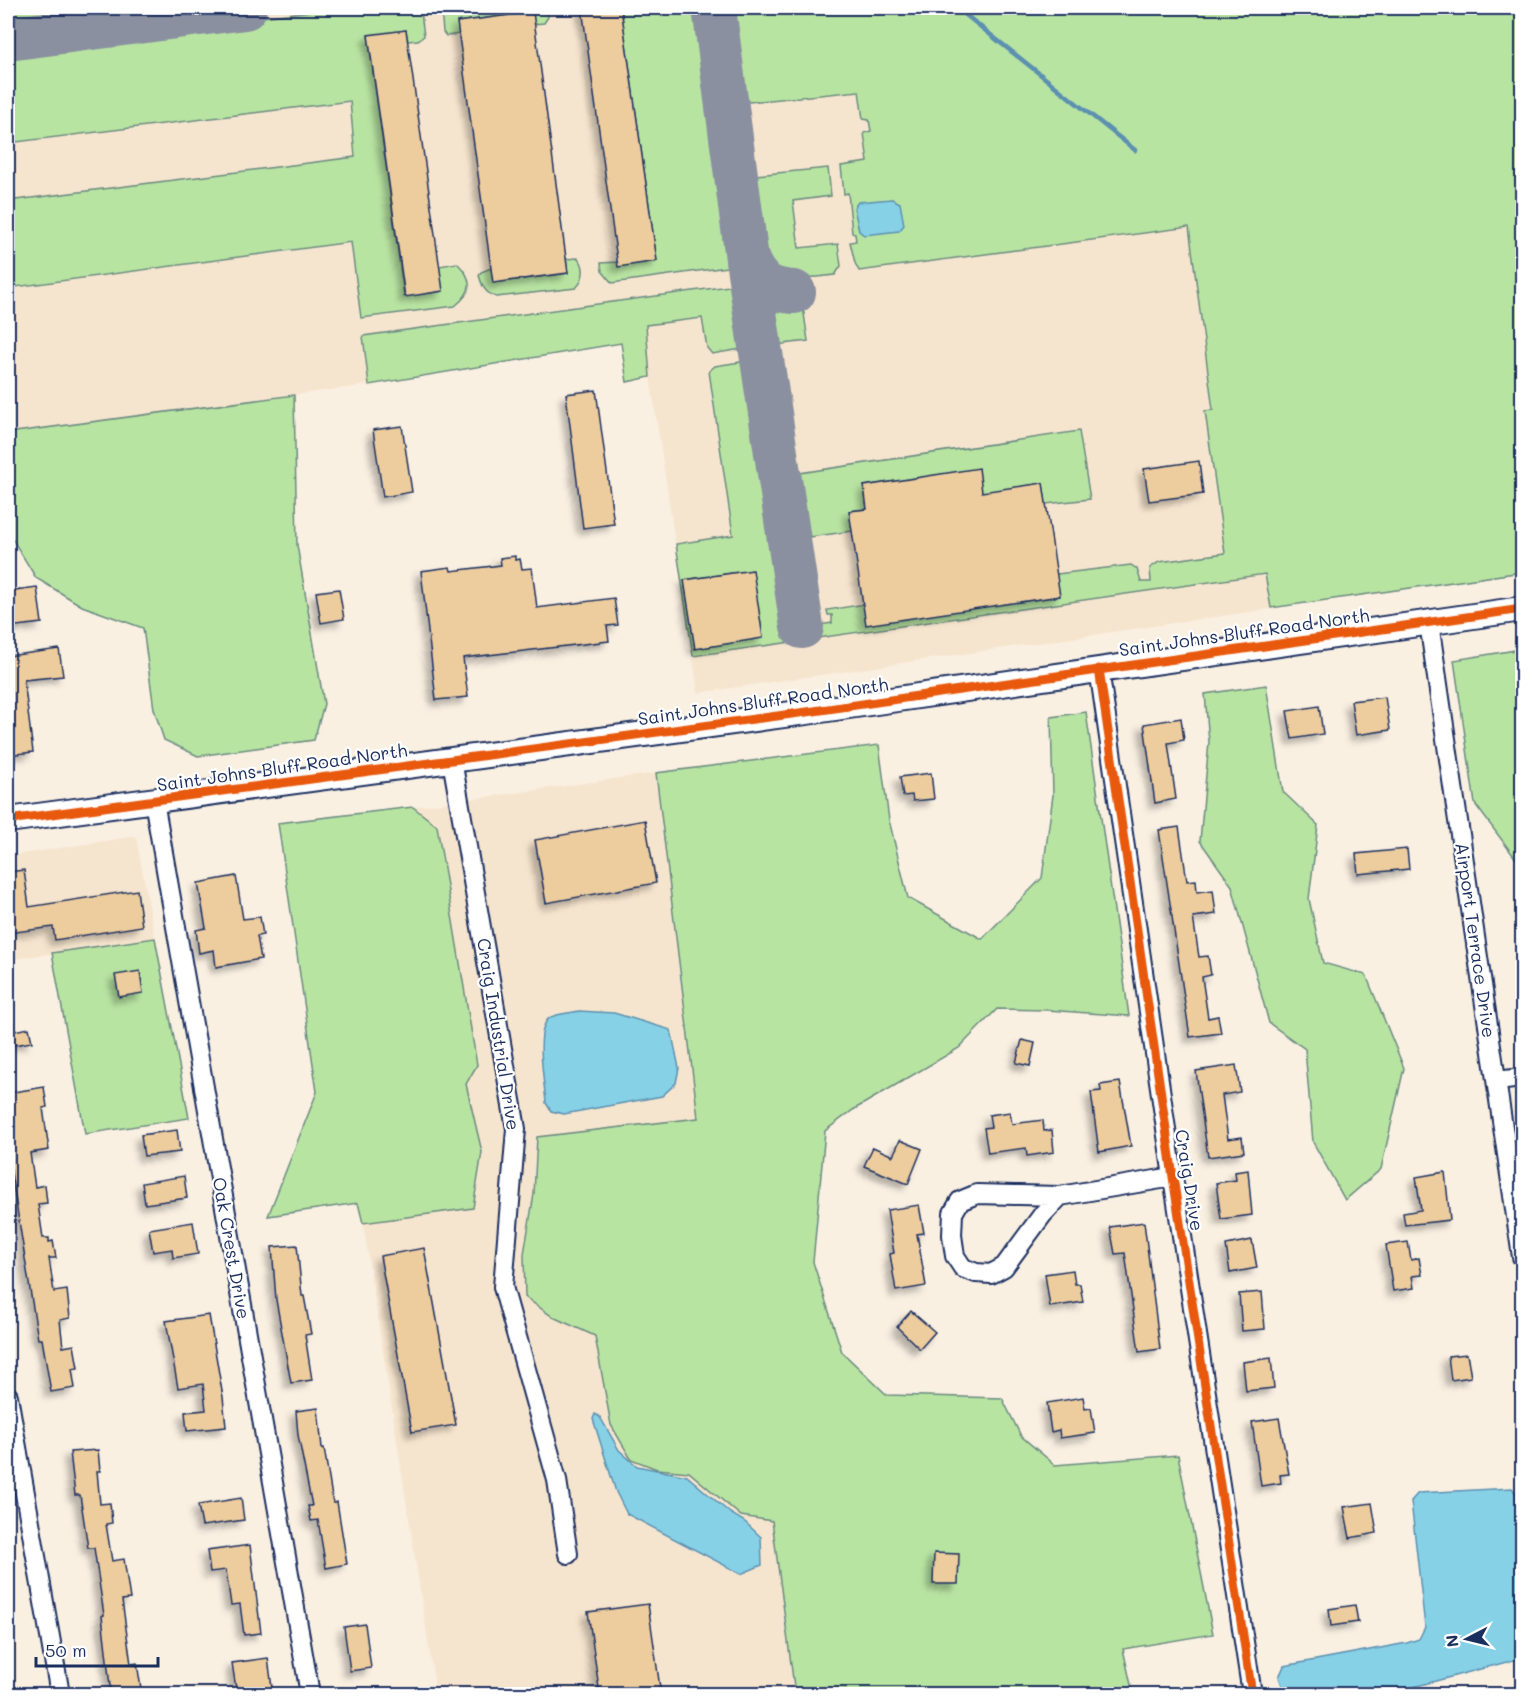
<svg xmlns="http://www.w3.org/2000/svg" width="1530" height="1702" font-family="Mali,sans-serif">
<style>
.built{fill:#f6e5ce}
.green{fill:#b8e4a2;stroke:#6a8a80;stroke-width:1.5;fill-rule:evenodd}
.water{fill:#87d1e7;stroke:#5c90b0;stroke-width:1.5}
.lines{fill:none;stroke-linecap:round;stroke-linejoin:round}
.stream{stroke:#5c90b0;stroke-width:4.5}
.taxiway{stroke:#8a90a0;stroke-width:44}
.building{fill:#edcc9e;stroke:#1b2f5e;stroke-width:1.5;filter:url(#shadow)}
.minor-casing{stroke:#1b2f5e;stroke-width:22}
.secondary-casing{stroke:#1b2f5e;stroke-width:28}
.minor{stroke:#fff;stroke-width:18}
.secondary{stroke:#fff;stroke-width:24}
.cycleway-casing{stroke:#fff;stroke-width:13}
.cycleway{stroke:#e8590c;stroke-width:9}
.labels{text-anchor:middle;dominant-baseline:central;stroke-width:4.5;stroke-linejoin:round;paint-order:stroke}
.street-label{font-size:18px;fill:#1b2f5e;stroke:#fff}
</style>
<defs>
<filter id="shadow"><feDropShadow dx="-5.5" dy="5.5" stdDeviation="3" flood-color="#0004"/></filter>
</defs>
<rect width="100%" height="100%" fill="#faf0e2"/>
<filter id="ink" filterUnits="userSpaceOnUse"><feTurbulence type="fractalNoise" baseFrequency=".0167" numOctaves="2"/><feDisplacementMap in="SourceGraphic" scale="12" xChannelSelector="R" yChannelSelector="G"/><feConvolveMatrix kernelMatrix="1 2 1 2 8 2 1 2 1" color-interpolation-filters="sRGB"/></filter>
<g filter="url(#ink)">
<g class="built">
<polygon points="8,8 1522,8 1522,572 698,693 650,378 627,382 621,343 369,385 8,433"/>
<polygon points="656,773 698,1118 537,1137 534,1194 553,1317 595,1336 611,1425 657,1469 689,1472 741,1516 772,1520 795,1694 436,1694 363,1223 473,1208 482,1152 466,1084 477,1065 437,826 413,807"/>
<polygon points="136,836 155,938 8,960 8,856"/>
</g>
<g class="green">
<polygon points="8,8 133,8 8,23"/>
<path d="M334 8H417L421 13 424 36 418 40 408 41 406 30 368 36 404 296 442 291 439 266 457 263C474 279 473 292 455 306L361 318 351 242 8 288V201L355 157 350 101 8 143V49Z"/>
<polygon points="441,8 548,8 548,17 544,23 534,24 532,12 457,22 459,34 446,36 443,32"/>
<polygon points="621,8 698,8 732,263 727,267 612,283 602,271 601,263 618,262 618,266 657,261"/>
<polygon points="728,8 1522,8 1522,572 1271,608 1265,574 811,639 809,625 815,618 819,618 820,625 832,623 832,615 828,615 827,610 1057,574 1131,565 1137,569 1141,582 1151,582 1150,568 1159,562 1225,553 1205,411 1213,410 1189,227 859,271 855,263 850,242 856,241 855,234 852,233 848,193 844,194 841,166 868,162 864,133 871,131 869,120 863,119 859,91 749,102 738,93"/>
<path d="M828 168 831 196 793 201 799 248 838 244 841 266 835 275C805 279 774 283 758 252L750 186 756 175Z"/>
<path d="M578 258C586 266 584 280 576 288L496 297C485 293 482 286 479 275L481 272 491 268 493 283 568 273 566 259Z"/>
<polygon points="729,286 738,291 746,342 741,349 712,354 707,348 702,318 646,325 650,377 627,382 621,343 369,385 363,336"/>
<polygon points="799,305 803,307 808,341 775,345 773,343 768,311"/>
<path d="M740 362 750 367 788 617 794 621 798 641 693 656 676 544 733 535 709 371 715 366ZM752 570 763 638 695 649 684 580Z"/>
<polygon points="294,395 297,545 324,704 314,740 198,756 164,740 154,709 143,628 82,606 36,578 13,540 8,538 8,433"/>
<polygon points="1079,431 1090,499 1046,504 1043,483 982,493 978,469 864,486 867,509 849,511 852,531 803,538 793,474"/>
<polygon points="1522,649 1522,859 1516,859 1475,804 1454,660"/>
<polygon points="1266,685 1283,792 1318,825 1309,899 1323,963 1366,975 1404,1068 1381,1169 1345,1200 1313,1142 1305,1049 1269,1023 1232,886 1200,841 1209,742 1205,694"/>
<polygon points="1086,712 1129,1016 1047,1010 997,1009 959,1048 853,1110 825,1131 813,1262 842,1352 887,1395 1002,1398 1021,1436 1055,1465 1178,1455 1213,1634 1123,1649 1133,1694 795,1694 772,1521 741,1516 689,1472 657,1469 631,1459 611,1425 595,1336 553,1317 525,1297 524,1254 534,1194 537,1137 698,1118 656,773 879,745 889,820 908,898 982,939 1042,878 1053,795 1051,717"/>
<polygon points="413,807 437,826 477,1065 466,1084 482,1152 473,1208 363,1223 358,1203 268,1216 317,1092 278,823"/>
<polygon points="155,938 189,1118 85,1134 52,953"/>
</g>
<g class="water">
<polygon points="892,199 900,203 904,225 899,231 864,235 859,231 854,208 858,202"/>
<path d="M579 1011 614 1013 671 1030 679 1068 676 1083 662 1096 564 1114 551 1111 546 1103C545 1085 533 1026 551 1017 559 1013 571 1013 579 1011Z"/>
<polygon points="595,1414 600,1417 619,1450 637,1466 687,1476 730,1513 745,1522 761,1537 762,1565 741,1574 627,1514 616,1492 593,1419"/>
<polygon points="1512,1488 1522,1501 1522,1658 1387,1694 1285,1694 1279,1677 1284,1666 1407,1643 1419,1639 1425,1627 1411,1501 1418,1493"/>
</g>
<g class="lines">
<polyline class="stream" points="957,8 1135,150"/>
<g class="taxiway">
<polyline points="714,8 747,259 802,627"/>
<polyline points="8,39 245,8"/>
<path d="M747 259C757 283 768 290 794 292"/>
</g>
</g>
<g class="building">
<polygon points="582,8 621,8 657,261 618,267"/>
<polygon points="533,12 568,273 493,283 457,22"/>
<polygon points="406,30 443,291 405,297 368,35"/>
<polygon points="596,390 614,524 583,528 566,394"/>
<polygon points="402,426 412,492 383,497 373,430"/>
<polygon points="1199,461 1203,494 1149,501 1144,469"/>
<polygon points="979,468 982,492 1043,483 1060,596 866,625 849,511 867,509 864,486"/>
<polygon points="515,556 515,560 520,559 522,569 532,568 537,608 614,598 618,625 607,626 609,641 463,658 468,697 436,700 421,571 450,567 451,571 501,565 500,558"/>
<polygon points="753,570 763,638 695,649 684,580"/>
<polygon points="37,587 42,623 8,627 8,591"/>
<polygon points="339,589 344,619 321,623 316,592"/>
<polygon points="59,649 63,676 24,680 33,752 8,755 8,656"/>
<polygon points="1385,697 1390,730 1356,735 1351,701"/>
<polygon points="1319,706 1323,734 1292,739 1287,711"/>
<polygon points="1181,718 1184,740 1168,743 1176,799 1155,803 1144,724"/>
<polygon points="931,773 934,799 913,801 912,795 903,796 900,777"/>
<polygon points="645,820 656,883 546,903 535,840"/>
<polygon points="1179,827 1187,881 1196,880 1197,892 1213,890 1216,914 1193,917 1199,957 1208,956 1211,975 1202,977 1208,1018 1218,1016 1221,1033 1190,1037 1159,830"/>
<polygon points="1407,849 1409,869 1358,874 1356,854"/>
<polygon points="24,870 29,907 137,890 142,926 55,940 53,927 8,933 8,872"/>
<polygon points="236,876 243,919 260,917 263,935 257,936 261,959 216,967 214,950 199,953 196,930 206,928 198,883"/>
<polygon points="140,971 143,993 119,997 115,975"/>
<polygon points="29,1028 32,1042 8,1046 8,1032"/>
<polygon points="1022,1040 1035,1043 1030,1066 1016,1063"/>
<polygon points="1236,1065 1240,1092 1222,1095 1228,1139 1242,1137 1244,1152 1208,1157 1196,1071"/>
<polygon points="1120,1082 1131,1146 1099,1152 1091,1092 1101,1091 1100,1085"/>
<polygon points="44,1087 47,1107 43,1108 49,1150 30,1153 35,1187 45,1185 47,1203 38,1204 43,1238 49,1238 49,1242 53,1241 56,1258 49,1258 54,1292 67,1290 70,1318 60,1320 63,1347 74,1345 78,1368 72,1369 75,1388 51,1392 42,1339 38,1339 8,1153 8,1093"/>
<polygon points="1010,1112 1012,1124 1043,1120 1044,1131 1052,1130 1054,1152 1027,1156 1026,1148 988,1153 984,1128 991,1127 989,1115"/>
<polygon points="177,1130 180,1152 144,1156 141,1135"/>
<polygon points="900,1140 922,1149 908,1184 864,1166 873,1147 893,1156"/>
<polygon points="1248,1170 1252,1215 1221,1219 1216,1183 1236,1180 1235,1172"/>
<polygon points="1445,1172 1450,1220 1405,1225 1403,1213 1421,1210 1416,1177"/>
<polygon points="184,1176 187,1198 145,1204 142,1183"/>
<polygon points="919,1205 924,1233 917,1234 926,1286 896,1291 890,1254 894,1253 887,1210"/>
<polygon points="193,1222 198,1254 173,1258 172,1249 153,1252 149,1229"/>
<polygon points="1144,1222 1160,1349 1139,1352 1125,1253 1115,1254 1110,1227"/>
<polygon points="1252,1240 1257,1268 1230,1273 1226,1245"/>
<polygon points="1408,1242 1411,1260 1419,1258 1422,1275 1412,1276 1414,1288 1393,1291 1386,1245"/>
<polygon points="297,1245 302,1296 304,1296 311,1334 305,1335 312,1380 291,1383 276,1300 272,1247"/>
<polygon points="424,1248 456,1425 412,1432 380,1256"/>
<polygon points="1073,1270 1075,1284 1080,1284 1083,1302 1050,1307 1045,1274"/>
<polygon points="1262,1292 1265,1329 1242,1331 1239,1294"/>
<polygon points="911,1311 935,1332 920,1349 897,1327"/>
<polygon points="209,1315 223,1397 226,1427 187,1431 185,1412 206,1410 203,1384 178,1388 166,1321"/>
<polygon points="1467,1354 1471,1377 1451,1380 1448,1356"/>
<polygon points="1271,1358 1274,1388 1246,1391 1243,1362"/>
<polygon points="1083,1397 1085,1409 1091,1408 1095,1433 1060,1438 1059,1430 1051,1432 1047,1403"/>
<polygon points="318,1408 322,1448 324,1448 333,1503 337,1502 347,1564 326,1568 318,1520 311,1521 308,1506 312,1506 298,1435 296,1411"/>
<polygon points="1279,1418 1289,1474 1280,1475 1281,1483 1261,1486 1252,1422"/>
<polygon points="98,1450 100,1471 97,1471 100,1504 110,1503 112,1523 106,1524 112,1561 124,1559 130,1599 122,1600 131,1664 137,1663 142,1695 111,1695 102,1616 104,1615 94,1548 88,1548 80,1495 75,1495 70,1452"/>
<polygon points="241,1498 244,1520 202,1526 198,1505"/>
<polygon points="1372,1503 1377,1533 1350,1538 1344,1507"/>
<polygon points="250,1545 261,1633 244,1635 240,1604 231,1605 226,1570 210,1572 207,1551"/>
<polygon points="934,1553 959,1554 958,1584 933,1584"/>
<polygon points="648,1604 661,1695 600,1695 588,1612"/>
<polygon points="1355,1605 1358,1622 1331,1626 1329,1609"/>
<polygon points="365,1624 371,1668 350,1671 344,1627"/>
<polygon points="268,1658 273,1695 237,1695 232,1663"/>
</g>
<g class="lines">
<g class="minor-casing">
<g id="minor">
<polyline points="1429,623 1522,1257"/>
<polyline points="1099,669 1173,1177 1252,1694"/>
<polyline points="452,760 516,1129 503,1287 557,1480 568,1554"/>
<polyline points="154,801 310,1694"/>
<polyline points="1497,1081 1522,1078"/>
<polyline points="1060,1196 1043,1214 1004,1267 991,1274 976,1273 963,1268 955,1256 952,1235 953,1213 960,1201 977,1194 1060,1196 1173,1177"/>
<polyline points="8,1396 60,1694"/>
</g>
</g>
<g class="secondary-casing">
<polyline id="secondary" points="8,820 814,711 1522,609"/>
</g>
<use href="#minor" class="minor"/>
<use href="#secondary" class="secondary"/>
<g class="cycleway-casing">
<g id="cycleway">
<polyline points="1099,669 1173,1177 1252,1694"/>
<polyline points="8,820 814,711 1522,609"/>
</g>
</g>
<use href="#cycleway" class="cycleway"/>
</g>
</g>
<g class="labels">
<g class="street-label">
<text transform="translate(1244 632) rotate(-8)">Saint Johns Bluff Road North</text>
<text transform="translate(763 701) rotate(-8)">Saint Johns Bluff Road North</text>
<text transform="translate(282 767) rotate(-8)">Saint Johns Bluff Road North</text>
<text transform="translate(1476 940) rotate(82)">Airport Terrace Drive</text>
<text transform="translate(499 1034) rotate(81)">Craig Industrial Drive</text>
<text transform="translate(1190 1180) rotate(81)">Craig Drive</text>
<text transform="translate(232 1248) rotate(80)">Oak Crest Drive</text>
</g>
</g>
<rect width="1530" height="1702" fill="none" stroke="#fff" stroke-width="30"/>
<rect x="15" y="15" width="1500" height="1672" fill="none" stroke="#1b2f5e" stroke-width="2" filter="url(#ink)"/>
<g transform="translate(1467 1639) rotate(263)" stroke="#ffffff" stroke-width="4.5" paint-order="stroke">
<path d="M0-4.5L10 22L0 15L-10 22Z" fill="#1b2f5e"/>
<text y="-9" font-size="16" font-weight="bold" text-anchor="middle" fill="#1b2f5e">N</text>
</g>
<path d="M36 1657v9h122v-9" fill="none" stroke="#1b2f5e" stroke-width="3"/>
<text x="45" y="1657" font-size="18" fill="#1b2f5e" stroke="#ffffff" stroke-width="4.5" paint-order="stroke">50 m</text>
</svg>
